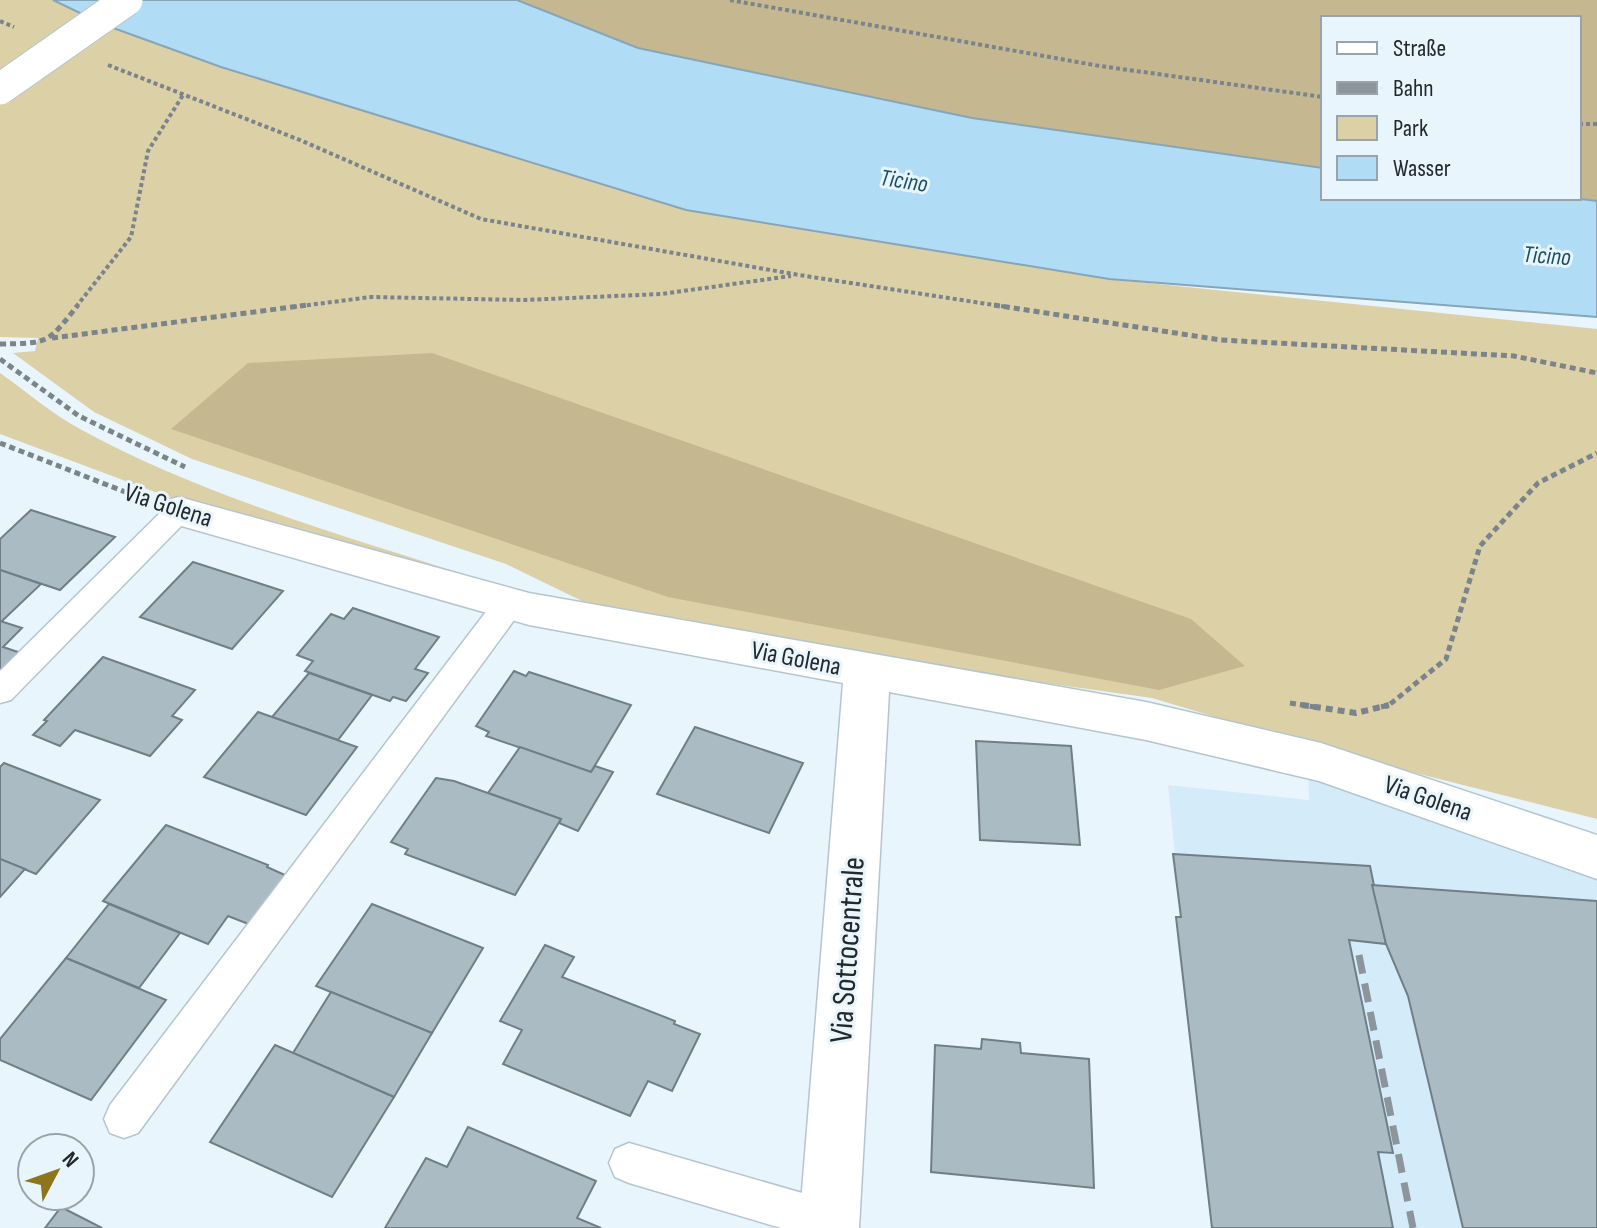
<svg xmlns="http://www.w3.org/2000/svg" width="1597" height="1228" font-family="'Sofia Sans Condensed',sans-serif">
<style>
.built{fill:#d4ecfa}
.green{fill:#dcd0a7}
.forest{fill:#c5b890}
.water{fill:#b1dcf5;stroke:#86a6b8;stroke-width:2}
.building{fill:#abbbc3;stroke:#707f87;stroke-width:2}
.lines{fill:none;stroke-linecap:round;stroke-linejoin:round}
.lane-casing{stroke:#b5c5ce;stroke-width:3}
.street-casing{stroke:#b5c5ce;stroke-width:3}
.path-far2{stroke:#7b848a;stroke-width:4;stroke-dasharray:4 3;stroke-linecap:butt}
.path-far1{stroke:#7b848a;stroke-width:5;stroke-dasharray:6 4;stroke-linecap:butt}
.path{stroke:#7b848a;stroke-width:6;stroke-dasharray:7 5;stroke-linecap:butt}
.lane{fill:#fff;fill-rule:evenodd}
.street{fill:#fff;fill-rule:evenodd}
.rail{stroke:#8c959b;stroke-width:7;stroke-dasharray:19 10;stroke-linecap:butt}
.street-bridge-casing{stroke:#b5c5ce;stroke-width:33;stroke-linecap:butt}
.street-bridge{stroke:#fff;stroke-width:31}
.labels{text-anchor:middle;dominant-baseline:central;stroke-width:6;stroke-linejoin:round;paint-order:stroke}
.far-water-label{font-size:24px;font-style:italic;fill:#184e66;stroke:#e8f5fd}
.street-label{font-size:26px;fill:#22282b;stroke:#e8f5fd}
.near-street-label{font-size:32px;fill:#22282b;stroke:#e8f5fd}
</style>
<rect width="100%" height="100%" fill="#e8f5fd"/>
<polygon class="built" points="1308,768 1597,864 1597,1228 1212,1228 1168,785 1309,800"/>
<g class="green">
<polygon points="0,0 53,0 105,25 221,67 686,210 1109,279 1597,329 1597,819 1325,750 1152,698 718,637 582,601 506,564 192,459 94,412 13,353 35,351 38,338 0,337"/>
<path d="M0 373C26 391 52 414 80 429 208 499 353 538 491 583L179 501 0 434Z"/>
</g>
<g class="forest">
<polygon points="517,0 1597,0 1597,201 1573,198 1579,198 1579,18 1323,18 1323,168 972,118 638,48"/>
<polygon points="432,353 1191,619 1245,666 1159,690 668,597 171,429 248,363"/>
</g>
<polygon class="water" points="53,0 517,0 638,48 972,118 1323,168 1323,198 1573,198 1597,201 1597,317 1109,279 686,210 221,67 105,25"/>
<g class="building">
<polygon points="31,510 115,537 60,590 0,570 0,539"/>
<polygon points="193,562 283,591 232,649 140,617"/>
<polygon points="0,570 41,584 2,621 0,621"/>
<polygon points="353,608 439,637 415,669 428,673 406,701 393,697 390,701 305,671 313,661 297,655 331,614 344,619"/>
<polygon points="0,621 22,628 3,647 21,653 0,674"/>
<polygon points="103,657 195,690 172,716 182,720 150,756 75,730 60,746 33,735 47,721 44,720"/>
<polygon points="514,671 526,676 529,672 631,705 591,772 486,736 489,732 476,726"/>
<polygon points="309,673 372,695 338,740 272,717"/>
<polygon points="258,712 357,747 306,815 204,777"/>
<polygon points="695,727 803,763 769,833 657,794"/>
<polygon points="976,741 1071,746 1080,845 980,840"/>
<polygon points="520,747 591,772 595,766 613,772 578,831 559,823 561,819 488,793"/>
<polygon points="4,763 100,800 36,874 0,859 0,767"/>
<polygon points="436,778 454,781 561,819 515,895 405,854 408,849 391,842"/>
<polygon points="166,825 268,865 267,867 287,876 251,925 228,916 208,944 103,901"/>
<polygon points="1173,854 1370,866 1386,944 1349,940 1393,1153 1378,1152 1393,1228 1212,1228 1176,917 1181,917"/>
<polygon points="0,859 25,869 0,897"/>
<polygon points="1372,885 1597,901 1597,1228 1463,1228 1408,996 1386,944"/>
<polygon points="109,904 180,933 139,988 66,958"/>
<polygon points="372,904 483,948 432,1033 316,986"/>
<polygon points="545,945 574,957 562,977 675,1021 674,1024 700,1034 672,1091 648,1081 630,1116 503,1064 522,1030 500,1021"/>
<polygon points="66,958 166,1000 91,1100 0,1060 0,1039"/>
<polygon points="331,992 432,1033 394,1097 293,1053"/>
<polygon points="982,1039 1020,1043 1021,1053 1089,1059 1094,1188 931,1172 935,1045 981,1049"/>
<polygon points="275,1045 394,1097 332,1197 210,1142"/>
<polygon points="468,1127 596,1181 577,1218 601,1228 385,1228 426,1158 447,1167"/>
<polygon points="61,1207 102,1228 45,1228"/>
</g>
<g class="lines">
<g class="lane-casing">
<g id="lane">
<polygon points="179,501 189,504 193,511 189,518 11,700 0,703 0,671 169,504"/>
<polygon points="509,593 520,596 524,604 520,612 138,1133 124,1138 110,1133 104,1119 110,1105 498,596"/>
<polygon points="629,1143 830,1201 845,1207 851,1222 848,1228 781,1228 629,1183 615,1177 609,1163 615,1149"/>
</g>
</g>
<g class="street-casing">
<polygon id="street" points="179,497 529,593 1146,702 1321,743 1597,835 1597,879 1319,781 1146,740 889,692 859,1228 799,1228 843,683 529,625 164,521 158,511 164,501"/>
</g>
<g class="path-far2">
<polyline points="730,0 1100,66 1323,97"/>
<polyline points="0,21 14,27"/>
<polyline points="108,65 300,140 481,219 799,275 1007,307"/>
<polyline points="1579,124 1597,124"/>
<polyline points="76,307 131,237 148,151 183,95"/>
<polyline points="293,307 371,297 524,300 661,294 791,276"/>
</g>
<g class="path-far1">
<polyline points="994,305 1221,340 1514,356 1597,373"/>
<polyline points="52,338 308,305"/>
<path d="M0 344C49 343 47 344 78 305"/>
<polyline points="0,359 79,416 185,467"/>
<polyline points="0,443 133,495"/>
<polyline points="1290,703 1315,707"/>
<polyline points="1381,707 1389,705 1446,659 1480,546 1538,483 1597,453"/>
</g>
<polyline class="path" points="1302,705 1356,713 1389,705"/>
<use href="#lane" class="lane"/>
<use href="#street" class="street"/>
<polyline class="rail" points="1359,955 1413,1228"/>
<g class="street-bridge-casing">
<polyline id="street-bridge" points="0,89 127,0"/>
</g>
<use href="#street-bridge" class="street-bridge"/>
</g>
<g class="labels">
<g class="far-water-label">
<text transform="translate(904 181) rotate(9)">Ticino</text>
<text transform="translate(1547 256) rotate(4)">Ticino</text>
</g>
<g class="street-label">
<text transform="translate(168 506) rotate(18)">Via Golena</text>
<text transform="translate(796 659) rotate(11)">Via Golena</text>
<text transform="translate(1428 799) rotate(19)">Via Golena</text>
</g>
<g class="near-street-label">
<text transform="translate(848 950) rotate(-86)">Via Sottocentrale</text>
</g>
</g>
<rect x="1321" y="16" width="260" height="184" fill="#e8f5fd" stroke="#99a3a9" stroke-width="2"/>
<rect x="1337" y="42" width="40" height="12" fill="#ffffff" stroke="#99a3a9" stroke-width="2"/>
<text x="1393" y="56" font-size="24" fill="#22282b">Straße</text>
<rect x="1337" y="82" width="40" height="12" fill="#8c959b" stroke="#99a3a9" stroke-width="2"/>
<text x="1393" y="96" font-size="24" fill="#22282b">Bahn</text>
<rect x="1337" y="116" width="40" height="24" fill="#dcd0a7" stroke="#99a3a9" stroke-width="2"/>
<text x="1393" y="136" font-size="24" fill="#22282b">Park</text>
<rect x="1337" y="156" width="40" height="24" fill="#b1dcf5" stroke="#99a3a9" stroke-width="2"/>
<text x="1393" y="176" font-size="24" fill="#22282b">Wasser</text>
<g transform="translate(56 1172) rotate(49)"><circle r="38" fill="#e8f5fd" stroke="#99a3a9" stroke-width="2"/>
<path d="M0-6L14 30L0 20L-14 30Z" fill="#8d761a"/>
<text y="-12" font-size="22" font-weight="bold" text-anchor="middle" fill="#22282b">N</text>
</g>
</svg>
